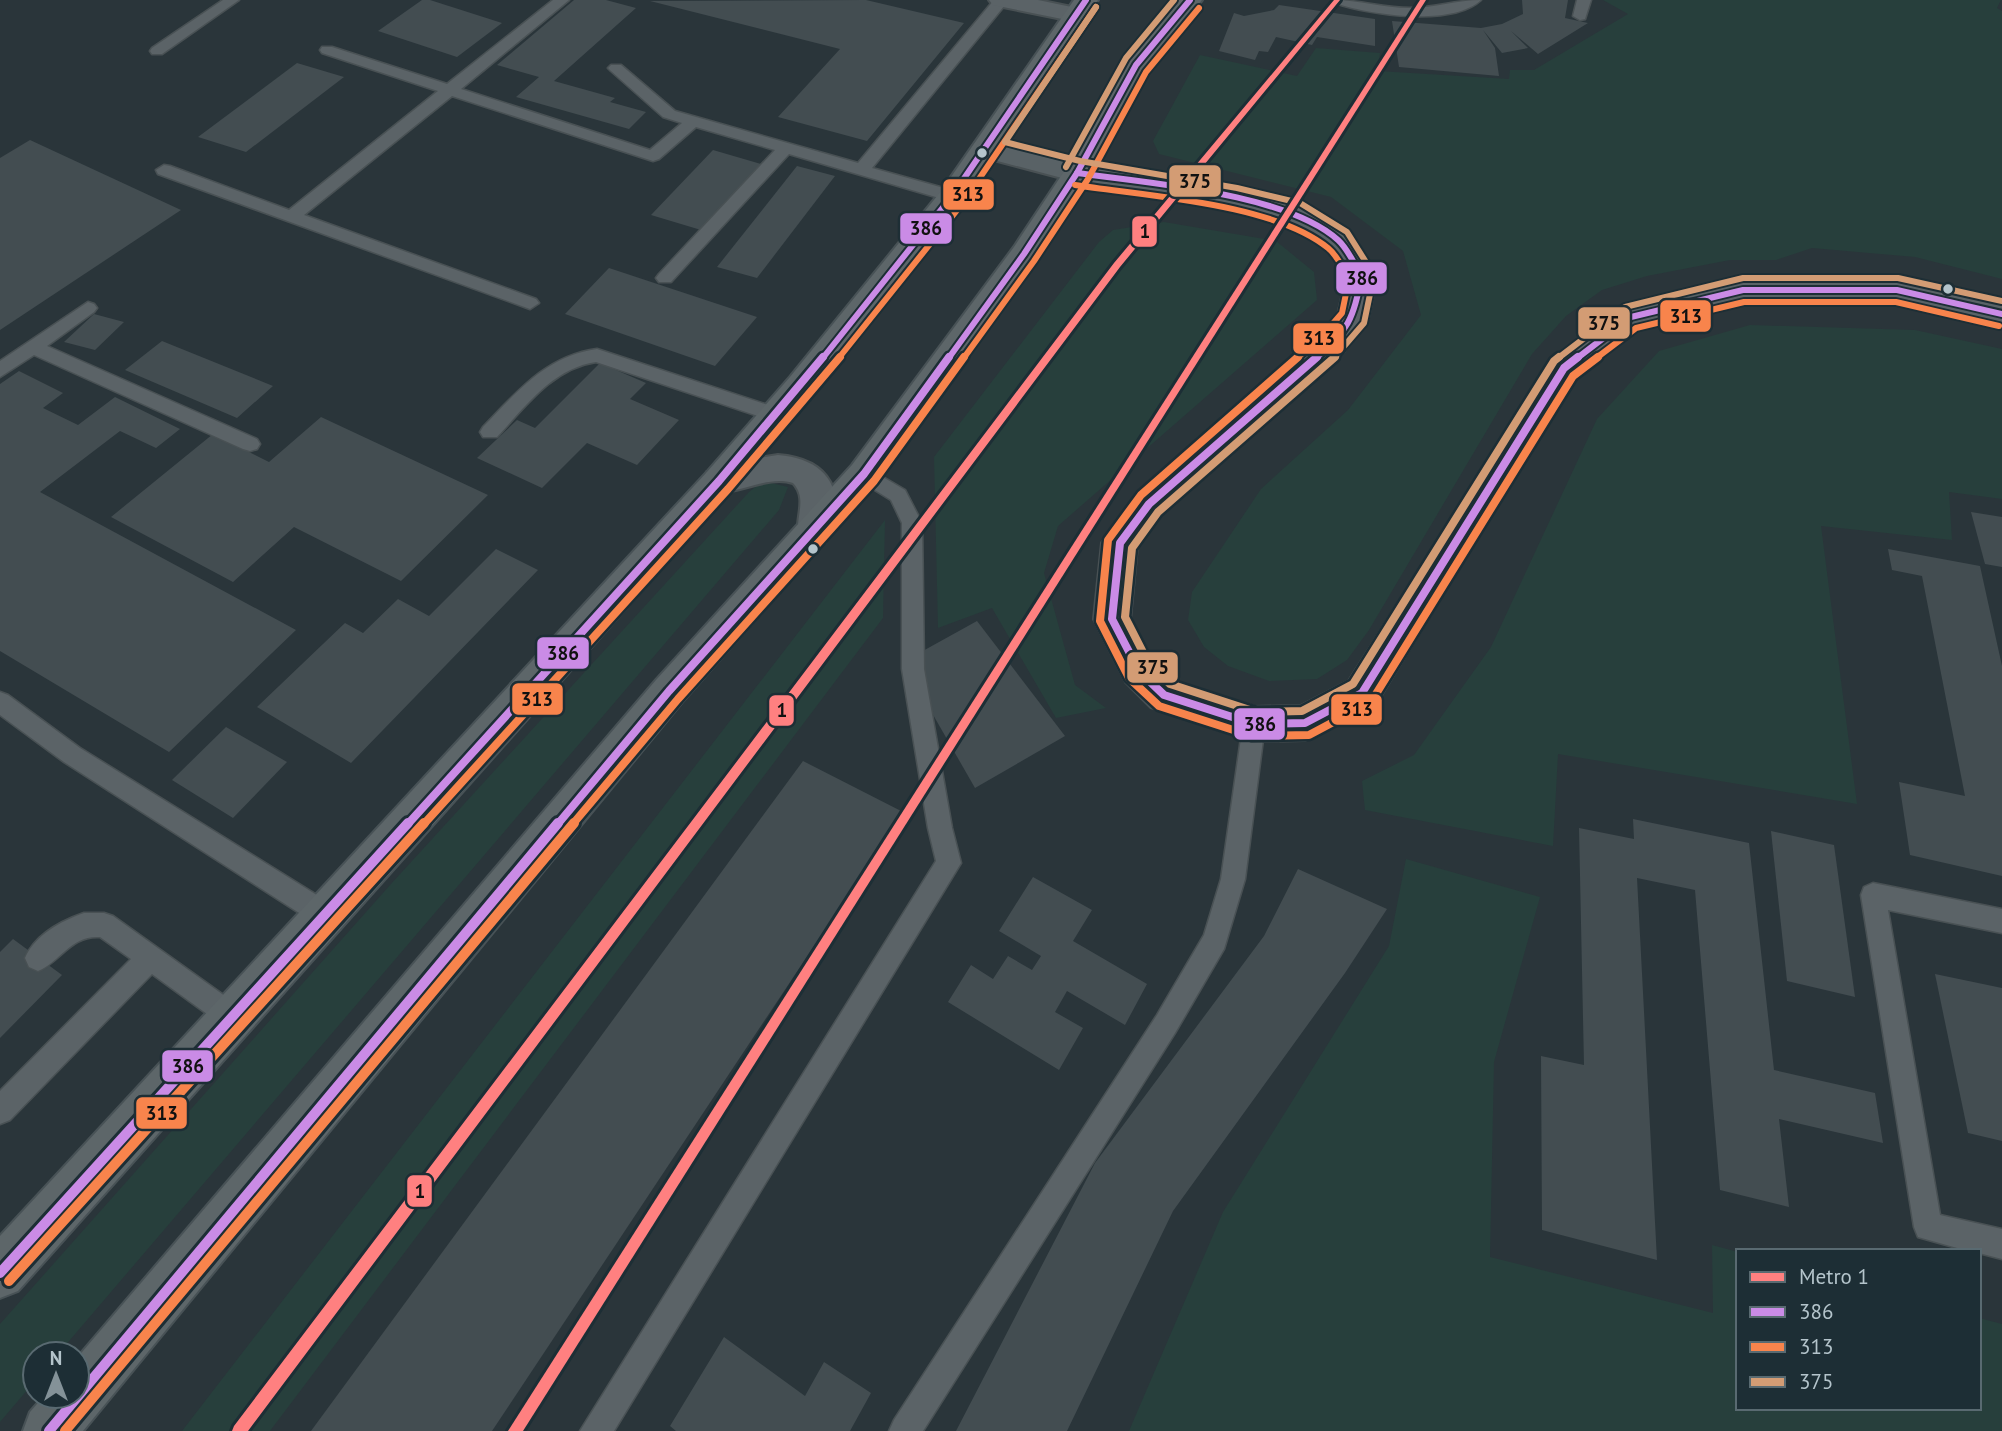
<svg xmlns="http://www.w3.org/2000/svg" width="2002" height="1431" font-family="'PT Sans',sans-serif">
<style>
.green{fill:#273f3c}
.building{fill:#434d51}
.lines{fill:none;stroke-linecap:round;stroke-linejoin:round}
.service-casing{stroke:#495154;stroke-width:3}
.minor-casing{stroke:#495154;stroke-width:4}
.secondary-casing{stroke:#495154;stroke-width:4}
.primary-casing{stroke:#485256;stroke-width:4}
.service{fill:#5b6367;fill-rule:evenodd}
.minor{fill:#5b6367;fill-rule:evenodd}
.secondary{fill:#596266;fill-rule:evenodd}
.primary{fill:#5d6669;fill-rule:evenodd}
.bus-1-far2-casing{stroke:#1d2e35;stroke-width:10}
.bus-1-far1-casing{stroke:#1d2e35;stroke-width:13}
.bus-1-casing{stroke:#1d2e35;stroke-width:16}
.bus-2-far2-casing{stroke:#1d2e35;stroke-width:10}
.bus-2-far1-casing{stroke:#1d2e35;stroke-width:13}
.bus-2-casing{stroke:#1d2e35;stroke-width:16}
.bus-3-far1-casing{stroke:#1d2e35;stroke-width:10}
.bus-3-casing{stroke:#1d2e35;stroke-width:13}
.bus-1-far2{stroke:#ca8be6;stroke-width:6}
.bus-1-far1{stroke:#ca8be6;stroke-width:8}
.bus-1{stroke:#ca8be6;stroke-width:10}
.bus-2-far2{stroke:#f8844c;stroke-width:6}
.bus-2-far1{stroke:#f8844c;stroke-width:8}
.bus-2{stroke:#f8844c;stroke-width:10}
.bus-3-far1{stroke:#d39c74;stroke-width:6}
.bus-3{stroke:#d39c74;stroke-width:8}
.metro-1-casing{stroke:#1d2e35;stroke-width:6}
.metro-1{fill:#ff8080;fill-rule:evenodd}
.bus-dot{fill:#b4c4cb;stroke:#1d2e35;stroke-width:2.5}
.line-badge{stroke:#1d2e35;stroke-width:2.5}
.pale-badge-label{font-size:19px;text-anchor:middle;font-weight:bold;fill:#111}
</style>
<rect width="100%" height="100%" fill="#2a353a"/>
<g class="green">
<polygon points="1603,0 2001,0 1997,8 2002,11 2002,279 1915,257 1812,248 1776,260 1730,260 1647,276 1602,290 1566,316 1532,354 1369,630 1347,660 1317,679 1269,681 1228,666 1204,647 1188,620 1192,592 1261,489 1348,410 1421,315 1403,251 1331,197 1159,154 1153,141 1200,55 1297,76 1316,48 1380,53 1378,71 1509,79 1510,70 1534,70 1628,14"/>
<polygon points="1164,222 1276,241 1314,272 1317,300 1058,526 1044,573 1075,685 1106,708 1056,718 992,608 938,628 934,457 1099,242 1113,230"/>
<polygon points="1750,325 1915,330 2002,349 2002,499 1949,492 1952,540 1821,526 1857,804 1558,754 1553,846 1365,810 1362,781 1414,755 1491,647 1597,419 1659,351"/>
<polygon points="763,481 788,487 779,510 58,1354 35,1354 35,1381 0,1422 0,1324 391,884 749,492"/>
<polygon points="885,520 883,618 270,1431 182,1431"/>
<polygon points="1406,859 1540,897 1494,1062 1490,1257 1713,1313 1712,1245 1738,1252 1738,1408 1979,1408 1979,1318 2002,1324 2002,1431 1129,1431 1223,1212 1389,946"/>
</g>
<g class="building">
<polygon points="422,0 430,0 502,23 457,57 378,31"/>
<polygon points="574,0 606,0 636,8 554,81 615,98 610,102 646,112 629,129 516,97 539,77 497,65"/>
<polygon points="866,0 964,23 867,141 778,117 840,49 650,1"/>
<polygon points="1522,0 1568,0 1565,18 1588,23 1538,54 1511,31 1528,48 1502,53 1483,30 1495,48 1499,76 1399,67 1392,21 1481,28 1502,24 1523,14"/>
<polygon points="1279,5 1375,19 1375,46 1317,37 1312,45 1276,37 1268,52 1259,51 1255,60 1219,51 1234,13 1244,16 1274,10"/>
<polygon points="297,63 344,77 246,152 198,137"/>
<polygon points="30,140 181,210 0,330 0,158"/>
<polygon points="713,150 761,164 701,230 651,215"/>
<polygon points="797,166 835,176 757,278 717,267"/>
<polygon points="609,268 757,317 715,366 565,314"/>
<polygon points="94,314 124,322 95,350 64,342"/>
<polygon points="162,341 273,386 237,418 125,370"/>
<polygon points="600,363 646,383 630,399 679,420 637,465 587,443 542,488 477,458 517,420 535,428"/>
<polygon points="19,371 63,393 43,408 78,425 115,397 180,429 156,448 120,431 40,492 296,630 169,752 0,651 0,384"/>
<polygon points="321,417 488,495 401,581 294,527 233,582 111,517 213,434 269,462"/>
<polygon points="1971,512 2002,517 2002,567 1985,564"/>
<polygon points="496,549 538,570 351,763 257,707 345,623 363,633 398,599 429,616"/>
<polygon points="1888,549 1980,566 2002,666 2002,876 1910,855 1899,782 1965,796 1922,576 1892,570"/>
<polygon points="977,621 1065,736 975,788 928,706 921,652"/>
<polygon points="226,727 287,762 233,818 172,780"/>
<polygon points="803,761 903,812 492,1431 311,1431"/>
<polygon points="1633,819 1749,843 1774,1070 1875,1093 1883,1143 1779,1119 1789,1207 1720,1190 1695,890 1637,878 1657,1260 1542,1230 1541,1056 1584,1065 1579,828 1634,839"/>
<polygon points="1771,831 1834,845 1855,997 1787,981"/>
<polygon points="1298,869 1387,909 1345,973 1173,1211 1067,1431 956,1431 1095,1163 1264,936"/>
<polygon points="1033,877 1092,910 1073,941 1147,984 1125,1025 1067,991 1055,1012 1083,1028 1059,1070 948,1002 971,965 993,979 1008,956 1032,970 1041,956 999,931"/>
<polygon points="13,939 62,975 0,1038 0,952"/>
<polygon points="1935,974 2002,988 2002,1141 1968,1133"/>
<polygon points="724,1337 805,1396 824,1362 871,1393 850,1431 676,1431 670,1426"/>
</g>
<g class="lines">
<g class="service-casing">
<g id="service">
<polygon points="223,0 239,0 162,54 152,54 150,51 152,48"/>
<polygon points="553,0 569,0 461,89 650,150 682,123 663,117 611,71 608,68 611,65 621,65 675,111 858,163 994,0 1009,0 872,168 958,192 960,196 958,200 946,200 789,154 671,282 659,282 656,278 659,274 775,150 696,127 659,159 653,161 452,96 304,215 536,299 539,303 530,309 158,174 156,170 164,165 170,166 289,210 438,91 322,53 320,50 322,47 332,47 447,84"/>
<path d="M1333 0C1359 0 1383 8 1410 8 1434 8 1457 0 1481 0 1452 27 1370 15 1335 3Z"/>
<polygon points="1577,0 1591,0 1585,19 1580,20 1573,16"/>
<polygon points="88,302 94,304 97,308 94,312 47,346 257,439 260,444 257,449 250,451 243,449 34,355 0,377 0,361"/>
<path d="M597 349 783 410 786 415 783 420 776 422 596 362C553 368 525 407 497 437H483L480 432 483 427C517 392 546 356 597 349Z"/>
<polygon points="864,466 905,490 922,523 924,669 952,828 961,863 614,1431 580,1431 936,861 928,828 902,669 902,523 891,500 857,479 854,474 857,469"/>
<polygon points="0,692 8,695 80,748 336,907 340,916 336,925 327,928 318,925 64,762 0,715"/>
<polygon points="1254,714 1262,717 1265,724 1245,879 1224,949 1175,1033 923,1431 889,1431 894,1420 1157,1015 1204,935 1221,879 1243,724 1246,717"/>
<polygon points="1873,883 2002,909 2002,933 1888,910 1940,1215 2002,1229 2002,1259 1979,1253 1979,1251 1968,1251 1918,1237 1914,1227 1861,895 1864,887"/>
<path d="M84 913H104L113 916 243 1009 247 1018 243 1027 234 1031 225 1027 152 974 10 1120 0 1124V1091L131 959 100 937C71 935 61 961 38 971L29 967 25 958C35 935 61 921 84 913Z"/>
</g>
</g>
<g class="minor-casing">
<g id="minor">
<polygon points="989,0 1038,0 1086,10 1089,15 1086,20 1077,22 993,5"/>
<path d="M778 455C830 459 850 495 825 542L813 546 801 542C791 522 810 501 793 483 764 474 735 499 707 490L702 481 707 472 746 460Z"/>
</g>
</g>
<g class="secondary-casing">
<polygon id="secondary" points="985,141 1077,165 1235,191 1306,209 1348,233 1377,276 1368,318 1344,351 1161,513 1137,546 1130,619 1152,660 1177,683 1254,707 1301,706 1349,681 1553,360 1620,310 1743,280 1897,280 2002,304 2002,324 1897,300 1743,300 1641,325 1575,376 1375,705 1305,740 1254,741 1151,707 1126,682 1094,619 1102,543 1137,495 1322,335 1338,315 1347,276 1328,247 1286,222 1235,209 1077,182 975,155 971,149 975,143"/>
</g>
<g class="primary-casing">
<g id="primary">
<polygon points="1074,0 1098,0 962,202 812,393 731,490 18,1291 0,1298 0,1236 707,472 790,377 942,190"/>
<polygon points="1177,0 1202,0 1147,67 1091,173 1034,261 876,483 682,702 83,1431 23,1431 30,1412 44,1396 77,1396 77,1358 656,680 852,465 1014,247 1063,173 1123,65"/>
</g>
</g>
<use href="#service" class="service"/>
<use href="#minor" class="minor"/>
<use href="#secondary" class="secondary"/>
<use href="#primary" class="primary"/>
<g class="bus-1-far2-casing">
<g id="bus-1-far2">
<path d="M1077 173C1147 183 1286 193 1338 240 1349 250 1354 265 1362 276 1352 321 1350 328 1315 359"/>
<polyline points="822,359 952,196 1086,0"/>
<polyline points="948,359 1024,254 1077,173 1136,65 1190,0"/>
<polyline points="1576,359 1631,317 1743,290 1897,290 2002,314"/>
</g>
</g>
<g class="bus-1-far1-casing">
<g id="bus-1-far1">
<polyline points="1317,357 1149,504 1120,543 1112,619 1139,671 1164,695 1254,724 1305,723 1362,693 1564,368 1578,357"/>
<polyline points="407,825 719,481 823,357"/>
<polyline points="557,825 669,691 864,474 949,357"/>
</g>
</g>
<g class="bus-1-casing">
<g id="bus-1">
<polyline points="0,1273 408,823"/>
<polyline points="49,1431 558,823"/>
</g>
</g>
<g class="bus-2-far2-casing">
<g id="bus-2-far2">
<path d="M1075 185C1145 196 1273 203 1328 248 1338 256 1343 269 1349 279L1342 313 1324 334 1296 359"/>
<polyline points="838,359 962,204 1096,7"/>
<polyline points="963,359 1034,261 1088,179 1146,72 1199,8"/>
<polyline points="1595,359 1636,328 1744,302 1896,302 1999,326"/>
</g>
</g>
<g class="bus-2-far1-casing">
<g id="bus-2-far1">
<polyline points="1298,357 1141,495 1108,540 1100,621 1129,678 1159,706 1252,736 1309,735 1371,702 1573,376 1598,357"/>
<polyline points="423,825 728,489 840,357"/>
<polyline points="572,825 678,699 874,481 964,357"/>
</g>
</g>
<g class="bus-2-casing">
<g id="bus-2">
<polyline points="9,1281 424,823"/>
<polyline points="65,1431 574,823"/>
</g>
</g>
<g class="bus-3-far1-casing">
<g id="bus-3-far1">
<polyline points="1096,7 1005,142 1080,161 1237,188 1300,203 1347,232 1374,275 1364,323 1333,359"/>
<polyline points="1066,167 1126,58 1174,0"/>
<polyline points="1557,359 1625,307 1743,278 1898,278 2002,301"/>
</g>
</g>
<g class="bus-3-casing">
<polyline id="bus-3" points="1335,357 1158,512 1132,548 1125,617 1149,664 1170,684 1256,712 1302,711 1353,684 1554,361 1559,357"/>
</g>
<use href="#bus-1-far2" class="bus-1-far2"/>
<use href="#bus-1-far1" class="bus-1-far1"/>
<use href="#bus-1" class="bus-1"/>
<use href="#bus-2-far2" class="bus-2-far2"/>
<use href="#bus-2-far1" class="bus-2-far1"/>
<use href="#bus-2" class="bus-2"/>
<use href="#bus-3-far1" class="bus-3-far1"/>
<use href="#bus-3" class="bus-3"/>
<g class="metro-1-casing">
<g id="metro-1">
<polygon points="1334,0 1340,0 1120,267 248,1431 232,1431 234,1426 1114,263"/>
<polygon points="1420,0 1426,0 523,1431 508,1431"/>
</g>
</g>
<use href="#metro-1" class="metro-1"/>
</g>
<g class="bus-dot">
<circle cx="982" cy="153" r="6"/>
<circle cx="1948" cy="289" r="6"/>
<circle cx="813" cy="549" r="6"/>
</g>
<g class="line-badge">
<rect x="1168" y="164" width="54" height="34" rx="7" fill="#d39c74"/>
<rect x="942" y="178" width="53" height="33" rx="7" fill="#f8844c"/>
<rect x="899" y="212" width="54" height="33" rx="7" fill="#ca8be6"/>
<rect x="1131" y="215" width="27" height="33" rx="7" fill="#ff8080"/>
<rect x="1335" y="261" width="53" height="34" rx="7" fill="#ca8be6"/>
<rect x="1659" y="299" width="53" height="34" rx="7" fill="#f8844c"/>
<rect x="1577" y="306" width="54" height="34" rx="7" fill="#d39c74"/>
<rect x="1292" y="322" width="53" height="33" rx="7" fill="#f8844c"/>
<rect x="536" y="636" width="54" height="34" rx="7" fill="#ca8be6"/>
<rect x="1126" y="651" width="53" height="33" rx="7" fill="#d39c74"/>
<rect x="511" y="682" width="53" height="34" rx="7" fill="#f8844c"/>
<rect x="1330" y="693" width="53" height="33" rx="7" fill="#f8844c"/>
<rect x="768" y="694" width="27" height="33" rx="7" fill="#ff8080"/>
<rect x="1233" y="707" width="53" height="34" rx="7" fill="#ca8be6"/>
<rect x="161" y="1049" width="53" height="34" rx="7" fill="#ca8be6"/>
<rect x="135" y="1096" width="53" height="34" rx="7" fill="#f8844c"/>
<rect x="406" y="1174" width="27" height="34" rx="7" fill="#ff8080"/>
</g>
<g class="pale-badge-label">
<text x="1195" y="188">375</text>
<text x="968" y="201">313</text>
<text x="926" y="235">386</text>
<text x="1145" y="238">1</text>
<text x="1362" y="285">386</text>
<text x="1686" y="323">313</text>
<text x="1604" y="330">375</text>
<text x="1319" y="345">313</text>
<text x="563" y="660">386</text>
<text x="1153" y="674">375</text>
<text x="537" y="706">313</text>
<text x="1357" y="716">313</text>
<text x="782" y="717">1</text>
<text x="1260" y="731">386</text>
<text x="188" y="1073">386</text>
<text x="162" y="1120">313</text>
<text x="420" y="1198">1</text>
</g>
<rect x="1736" y="1249" width="245" height="161" fill="#1d2e35" stroke="#596a71" stroke-width="2"/>
<rect x="1750" y="1272" width="35" height="10" fill="#ff8080" stroke="#596a71" stroke-width="2"/>
<text x="1799" y="1284" font-size="21" fill="#b4c4cb">Metro 1</text>
<rect x="1750" y="1307" width="35" height="10" fill="#ca8be6" stroke="#596a71" stroke-width="2"/>
<text x="1799" y="1319" font-size="21" fill="#b4c4cb">386</text>
<rect x="1750" y="1342" width="35" height="10" fill="#f8844c" stroke="#596a71" stroke-width="2"/>
<text x="1799" y="1354" font-size="21" fill="#b4c4cb">313</text>
<rect x="1750" y="1377" width="35" height="10" fill="#d39c74" stroke="#596a71" stroke-width="2"/>
<text x="1799" y="1389" font-size="21" fill="#b4c4cb">375</text>
<g transform="translate(56 1375)"><circle r="33" fill="#1d2e35" stroke="#596a71" stroke-width="2"/>
<path d="M0-5L12 26L0 18L-12 26Z" fill="#849298"/>
<text y="-10" font-size="19" font-weight="bold" text-anchor="middle" fill="#b4c4cb">N</text>
</g>
</svg>
